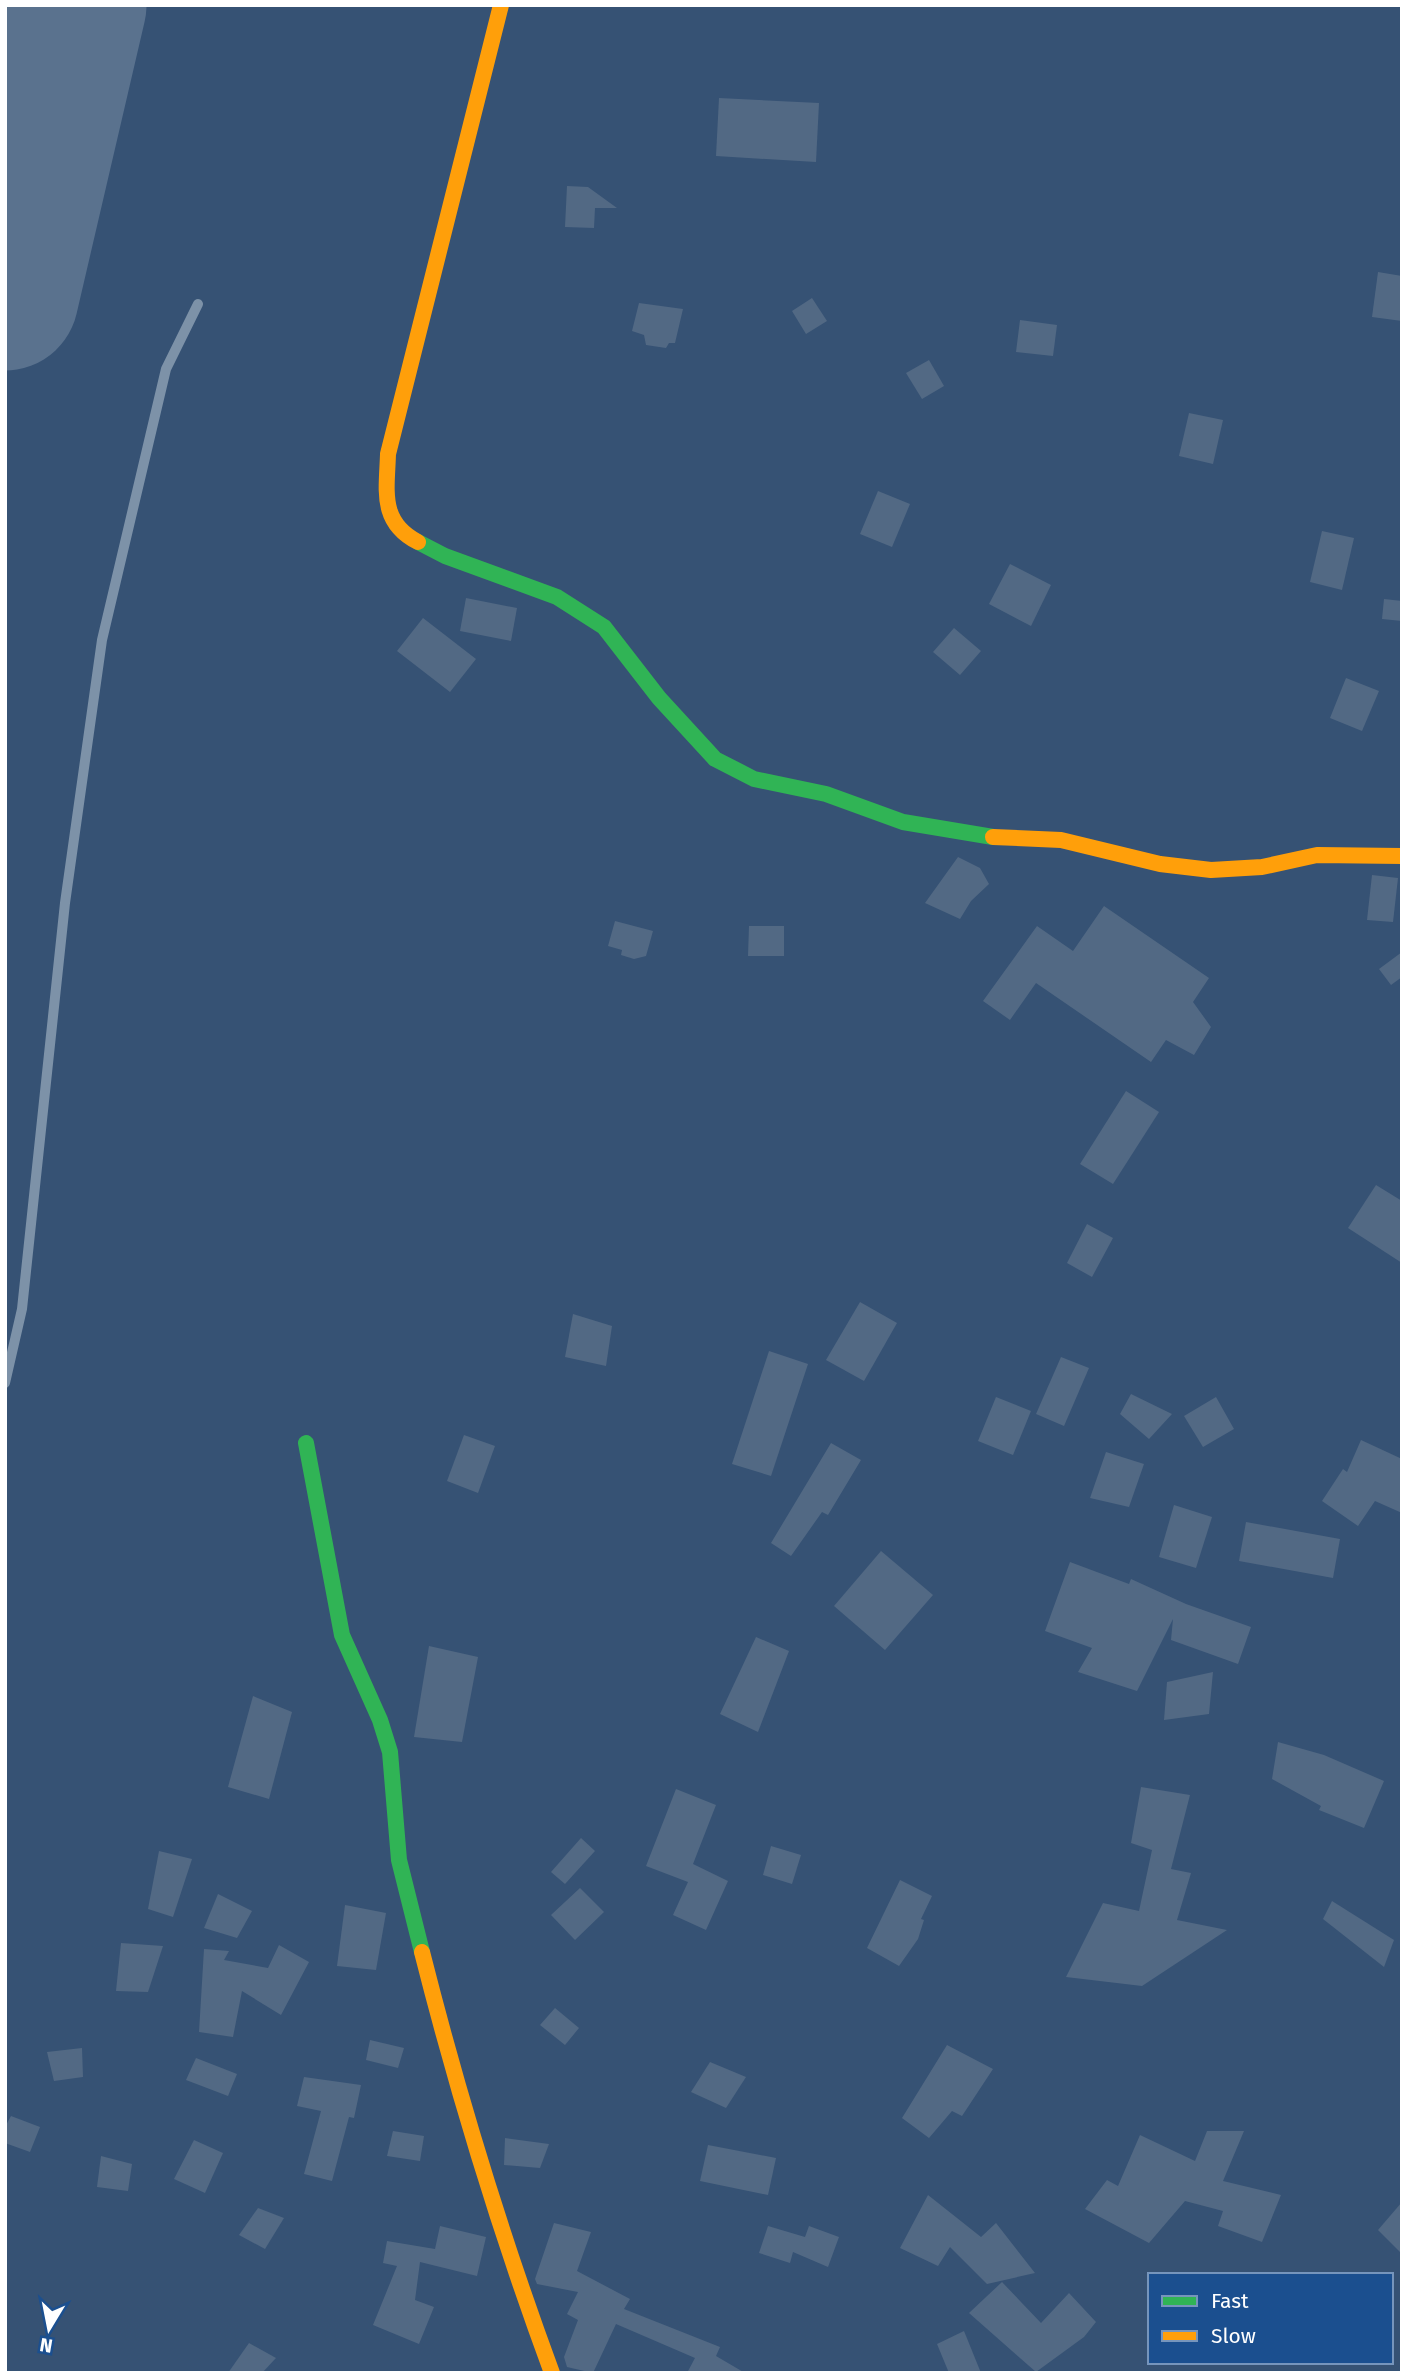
<svg xmlns="http://www.w3.org/2000/svg" width="1407" height="2378" font-family="'Fira Sans',sans-serif">
<style>
.lines{fill:none;stroke-linecap:round;stroke-linejoin:round}
.runway{stroke:#5a728e;stroke-width:147}
.building{fill:#526984}
.lane{stroke:#7d92a8;stroke-width:10}
.fast{stroke:#30b455;stroke-width:16}
.slow{stroke:#ff9f0a;stroke-width:16}
</style>
<rect width="100%" height="100%" fill="#365274"/>
<g class="lines">
<polyline class="runway" points="5,297 73,5"/>
</g>
<g class="building">
<polygon points="719,98 819,103 816,162 716,156"/>
<polygon points="567,186 588,187 617,208 595,208 594,228 565,227"/>
<polygon points="1378,272 1402,276 1402,321 1372,317"/>
<polygon points="812,298 827,321 806,334 792,311"/>
<polygon points="639,303 683,309 675,343 669,343 666,348 646,345 644,335 632,331"/>
<polygon points="1020,320 1057,325 1053,356 1016,352"/>
<polygon points="929,360 944,386 922,399 906,373"/>
<polygon points="1189,413 1223,420 1213,464 1179,456"/>
<polygon points="878,491 910,504 892,547 860,534"/>
<polygon points="1322,531 1354,538 1342,590 1310,582"/>
<polygon points="1010,564 1051,585 1031,626 989,604"/>
<polygon points="466,598 517,608 511,641 460,631"/>
<polygon points="1384,599 1402,601 1402,621 1382,619"/>
<polygon points="423,618 476,659 450,692 397,651"/>
<polygon points="954,628 981,651 960,675 933,652"/>
<polygon points="1346,678 1379,691 1362,731 1330,718"/>
<polygon points="958,857 980,868 989,884 971,901 960,919 925,903"/>
<polygon points="1372,875 1398,878 1393,922 1367,920"/>
<polygon points="1104,906 1209,978 1193,1002 1211,1027 1194,1055 1166,1040 1151,1062 1036,983 1010,1020 983,1001 1037,926 1073,951"/>
<polygon points="615,921 653,931 646,956 634,959 621,955 622,950 608,946"/>
<polygon points="749,926 784,926 784,956 748,956"/>
<polygon points="1402,952 1402,977 1391,985 1379,969"/>
<polygon points="1126,1091 1159,1112 1113,1184 1080,1164"/>
<polygon points="1376,1185 1402,1201 1402,1263 1348,1228"/>
<polygon points="1087,1224 1113,1238 1092,1277 1067,1263"/>
<polygon points="860,1302 897,1323 864,1381 826,1360"/>
<polygon points="573,1314 612,1326 606,1366 565,1357"/>
<polygon points="769,1351 808,1364 771,1476 732,1464"/>
<polygon points="1061,1357 1089,1368 1064,1426 1036,1414"/>
<polygon points="1131,1394 1172,1414 1149,1439 1120,1414"/>
<polygon points="996,1397 1031,1411 1013,1455 978,1441"/>
<polygon points="1216,1397 1234,1429 1203,1447 1184,1416"/>
<polygon points="464,1435 495,1446 478,1493 447,1481"/>
<polygon points="1361,1440 1402,1459 1402,1513 1375,1501 1358,1526 1322,1501 1343,1469 1347,1472"/>
<polygon points="831,1443 861,1460 828,1515 822,1512 791,1556 771,1543"/>
<polygon points="1106,1452 1144,1464 1129,1507 1090,1498"/>
<polygon points="1174,1505 1212,1517 1196,1568 1159,1557"/>
<polygon points="1246,1522 1340,1539 1333,1578 1239,1561"/>
<polygon points="881,1551 933,1595 885,1650 834,1606"/>
<polygon points="1070,1562 1129,1584 1131,1579 1186,1604 1251,1627 1238,1664 1171,1640 1173,1619 1137,1691 1078,1672 1092,1648 1045,1631"/>
<polygon points="756,1637 789,1651 758,1732 720,1714"/>
<polygon points="429,1646 478,1657 462,1742 414,1737"/>
<polygon points="1213,1672 1209,1714 1164,1720 1167,1682"/>
<polygon points="253,1696 292,1712 269,1799 228,1787"/>
<polygon points="1278,1742 1324,1755 1384,1781 1364,1828 1319,1810 1321,1806 1272,1779"/>
<polygon points="1141,1787 1190,1795 1171,1869 1191,1873 1177,1920 1227,1930 1142,1986 1066,1977 1103,1903 1139,1911 1152,1850 1131,1843"/>
<polygon points="676,1789 716,1805 693,1864 728,1881 706,1930 673,1915 688,1882 646,1866"/>
<polygon points="581,1838 595,1851 565,1884 551,1872"/>
<polygon points="771,1846 801,1855 792,1884 763,1875"/>
<polygon points="159,1851 192,1859 173,1917 148,1909"/>
<polygon points="900,1880 932,1896 921,1919 924,1920 918,1939 899,1966 867,1948"/>
<polygon points="580,1888 604,1912 575,1940 551,1915"/>
<polygon points="218,1894 252,1911 237,1938 204,1928"/>
<polygon points="1332,1901 1394,1940 1384,1967 1323,1919"/>
<polygon points="345,1905 386,1913 376,1970 337,1966"/>
<polygon points="121,1943 163,1946 148,1992 116,1991"/>
<polygon points="279,1945 309,1962 281,2015 242,1991 233,2037 199,2032 204,1949 229,1951 224,1960 268,1968"/>
<polygon points="555,2008 579,2028 565,2045 540,2025"/>
<polygon points="370,2040 404,2048 398,2068 366,2060"/>
<polygon points="947,2045 993,2069 962,2116 952,2111 929,2138 902,2118"/>
<polygon points="82,2048 83,2077 54,2081 47,2052"/>
<polygon points="196,2058 237,2074 228,2096 186,2080"/>
<polygon points="710,2062 746,2077 726,2108 691,2092"/>
<polygon points="304,2077 361,2085 354,2118 349,2117 332,2181 304,2174 321,2111 297,2106"/>
<polygon points="11,2116 40,2127 30,2152 5,2143 5,2127"/>
<polygon points="393,2131 424,2136 420,2161 387,2156"/>
<polygon points="1207,2131 1244,2131 1223,2181 1281,2195 1262,2242 1218,2226 1223,2211 1185,2201 1149,2243 1085,2209 1107,2180 1118,2186 1140,2135 1195,2161"/>
<polygon points="505,2138 549,2144 540,2168 504,2165"/>
<polygon points="194,2140 223,2153 205,2193 174,2179"/>
<polygon points="708,2145 776,2158 768,2195 700,2181"/>
<polygon points="101,2156 132,2164 128,2191 97,2187"/>
<polygon points="928,2195 981,2237 996,2223 1035,2273 987,2284 950,2247 938,2266 900,2248"/>
<polygon points="1402,2202 1402,2254 1378,2230"/>
<polygon points="258,2208 284,2218 265,2249 239,2235"/>
<polygon points="554,2223 591,2232 577,2271 630,2299 624,2309 720,2347 716,2356 745,2373 687,2373 695,2358 616,2324 593,2373 567,2367 564,2357 578,2320 567,2314 578,2292 537,2284 535,2279"/>
<polygon points="440,2226 486,2237 477,2276 420,2262 415,2300 434,2307 419,2344 373,2325 397,2266 383,2263 387,2241 435,2249"/>
<polygon points="768,2226 805,2237 809,2226 839,2237 828,2267 793,2252 790,2263 759,2253"/>
<polygon points="1002,2282 1041,2323 1069,2293 1096,2322 1084,2337 1036,2372 969,2313"/>
<polygon points="964,2331 981,2373 949,2373 937,2344"/>
<polygon points="249,2343 276,2358 262,2373 228,2373"/>
</g>
<g class="lines">
<polyline class="lane" points="5,1383 22,1309 65,903 102,640 166,369 198,304"/>
<g class="fast">
<polyline points="418,542 445,556 557,597 604,627 659,698 715,759 754,779 826,794 903,822 993,837"/>
<polyline points="306,1443 342,1635 380,1720 390,1752 399,1860 422,1952"/>
</g>
<g class="slow">
<path d="M418 542C379 522 387 490 388 454L501 5"/>
<polyline points="993,837 1061,840 1160,864 1211,870 1262,867 1317,855 1402,856"/>
<path d="M422 1952C458 2094 501 2235 552 2373"/>
</g>
</g>
<rect width="1407" height="2378" fill="none" stroke="#ffffff" stroke-width="14"/>
<rect x="1148" y="2273" width="245" height="91" fill="#1b4f8f" stroke="#7695bc" stroke-width="2"/>
<rect x="1162" y="2296" width="35" height="10" fill="#30b455" stroke="#7695bc" stroke-width="2"/>
<text x="1211" y="2308" font-size="21" fill="#ffffff">Fast</text>
<rect x="1162" y="2331" width="35" height="10" fill="#ff9f0a" stroke="#7695bc" stroke-width="2"/>
<text x="1211" y="2343" font-size="21" fill="#ffffff">Slow</text>
<g transform="translate(49 2329) rotate(190)" stroke="#1b4f8f" stroke-width="5" paint-order="stroke">
<path d="M0-5L12 26L0 18L-12 26Z" fill="#ffffff"/>
<text y="-10" font-size="19" font-weight="bold" text-anchor="middle" fill="#ffffff">N</text>
</g>
</svg>
